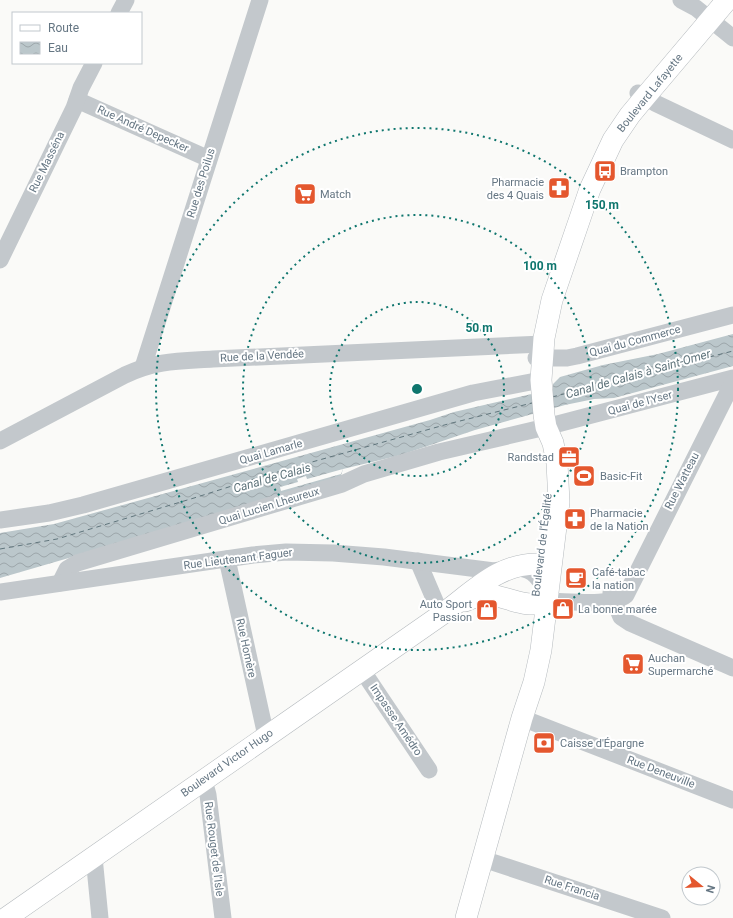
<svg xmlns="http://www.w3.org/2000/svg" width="733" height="918" font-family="Roboto,sans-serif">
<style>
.water{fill:url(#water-waves)}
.pier{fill:#fafaf8}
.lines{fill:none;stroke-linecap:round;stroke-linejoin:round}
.ferry{stroke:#60757c;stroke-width:1;stroke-dasharray:5 4;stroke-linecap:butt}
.major-casing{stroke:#b5babe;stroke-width:22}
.minor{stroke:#c3c8cc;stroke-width:17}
.major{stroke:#fff;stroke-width:21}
.ring{fill:none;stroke:#0f766e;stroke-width:2;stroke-dasharray:2 4}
.labels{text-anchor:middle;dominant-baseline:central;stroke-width:4;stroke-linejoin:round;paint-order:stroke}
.street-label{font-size:11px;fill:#657683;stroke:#fff}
.poi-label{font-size:11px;fill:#657683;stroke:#fff;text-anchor:start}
.water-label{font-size:12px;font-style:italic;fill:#60757c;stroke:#fff}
.centre{fill:#0f766e;stroke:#fff;stroke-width:2}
.ring-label{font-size:12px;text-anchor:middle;font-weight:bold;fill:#0f766e;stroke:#fff;stroke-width:4;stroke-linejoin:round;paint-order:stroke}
</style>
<defs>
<pattern id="water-waves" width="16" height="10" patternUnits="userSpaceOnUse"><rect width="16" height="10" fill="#bbc7cb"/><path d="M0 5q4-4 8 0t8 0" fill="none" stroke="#9ca6aa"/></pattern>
</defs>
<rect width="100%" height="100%" fill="#fafaf8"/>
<polygon class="water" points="733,334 733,366 614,398 594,399 565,405 475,430 401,455 343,469 340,479 0,578 0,533 54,524 430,420 454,412 553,389 553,384 560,377 603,365 658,354"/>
<polygon class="pier" points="343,469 341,474 281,491 280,487 298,482 297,479 306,476 307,479"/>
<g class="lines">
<g class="ferry">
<polyline points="552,397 733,351"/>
<path d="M0 549 57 539 194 498 276 472H286L301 477C301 469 305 466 312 462L448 424 532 403"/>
</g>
<g class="major-casing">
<g id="major">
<path d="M465 601 482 594H488C507 597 529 610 548 601"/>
<path d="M6 918 441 615C472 593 499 562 540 564"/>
<polyline points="466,918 522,718 534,682 541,650 559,502 557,463 553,443 546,427 544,415 541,380 544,338 552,300 590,189 613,140 630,115 645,97 727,0"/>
</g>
</g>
<g class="minor">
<polyline points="681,0 696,8 733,38"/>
<polyline points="119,13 126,0"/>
<polyline points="638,93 655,103 733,140"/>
<polyline points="77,100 209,159"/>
<polyline points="0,260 74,108 81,88 94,63"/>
<polyline points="536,358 567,358 577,356 733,315"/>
<polyline points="143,367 260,0"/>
<path d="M0 441 125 375C156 360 180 361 213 359L543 344"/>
<polyline points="0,520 49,513 83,505 473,393 541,380"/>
<polyline points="227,559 266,736"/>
<polyline points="418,561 441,615"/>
<polyline points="60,583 67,569 77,563 342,484 364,474 439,452 546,427 733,378"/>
<path d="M0 592 253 555 286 552 333 553 384 557 494 571C509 569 524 564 536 576 540 581 544 586 549 590"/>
<polyline points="611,593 621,617 630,623 733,668"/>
<path d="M548 601C567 601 612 607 626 595L733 382"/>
<polyline points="362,670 429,770"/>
<polyline points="522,718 733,800"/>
<polyline points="204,780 208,795 223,918"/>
<polyline points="94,857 100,918"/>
<polyline points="483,859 662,918"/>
</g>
<use href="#major" class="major"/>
</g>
<g class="ring">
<circle cx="417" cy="389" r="87"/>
<circle cx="417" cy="389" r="174"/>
<circle cx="417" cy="389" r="261"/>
</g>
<defs>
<g id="bus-square" transform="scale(1.15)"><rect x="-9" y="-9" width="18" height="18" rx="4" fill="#e4572e" stroke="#fff"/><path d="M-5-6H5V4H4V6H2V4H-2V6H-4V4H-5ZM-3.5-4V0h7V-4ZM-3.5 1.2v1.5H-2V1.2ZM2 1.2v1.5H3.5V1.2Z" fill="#fff"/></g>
<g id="pharmacy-square" transform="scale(1.15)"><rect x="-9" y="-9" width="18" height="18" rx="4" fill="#e4572e" stroke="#fff"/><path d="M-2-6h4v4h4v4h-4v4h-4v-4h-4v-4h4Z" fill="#fff"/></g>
<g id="supermarket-square" transform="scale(1.15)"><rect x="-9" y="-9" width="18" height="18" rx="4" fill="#e4572e" stroke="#fff"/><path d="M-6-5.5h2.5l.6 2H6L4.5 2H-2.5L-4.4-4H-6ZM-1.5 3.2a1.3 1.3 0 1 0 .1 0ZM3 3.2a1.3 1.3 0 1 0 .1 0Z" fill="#fff"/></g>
<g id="office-square" transform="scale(1.15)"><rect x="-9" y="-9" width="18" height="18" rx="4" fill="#e4572e" stroke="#fff"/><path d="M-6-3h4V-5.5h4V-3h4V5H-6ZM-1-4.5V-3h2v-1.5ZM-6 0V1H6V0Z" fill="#fff"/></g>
<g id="stadium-square" transform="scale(1.15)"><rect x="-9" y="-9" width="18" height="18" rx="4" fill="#e4572e" stroke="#fff"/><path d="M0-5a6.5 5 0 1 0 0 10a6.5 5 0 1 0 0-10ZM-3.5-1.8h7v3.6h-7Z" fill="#fff"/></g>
<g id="cafe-square" transform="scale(1.15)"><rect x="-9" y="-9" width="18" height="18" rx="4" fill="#e4572e" stroke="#fff"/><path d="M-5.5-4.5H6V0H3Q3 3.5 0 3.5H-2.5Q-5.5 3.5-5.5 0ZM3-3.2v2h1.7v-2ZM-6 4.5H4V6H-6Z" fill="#fff"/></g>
<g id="shop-square" transform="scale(1.15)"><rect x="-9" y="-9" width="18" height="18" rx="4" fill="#e4572e" stroke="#fff"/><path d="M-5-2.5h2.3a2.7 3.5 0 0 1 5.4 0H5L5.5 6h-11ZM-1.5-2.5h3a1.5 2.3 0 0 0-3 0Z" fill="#fff"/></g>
<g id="bank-square" transform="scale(1.15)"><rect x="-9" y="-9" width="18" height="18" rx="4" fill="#e4572e" stroke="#fff"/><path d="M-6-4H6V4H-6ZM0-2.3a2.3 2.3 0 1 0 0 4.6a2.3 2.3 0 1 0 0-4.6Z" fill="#fff"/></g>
</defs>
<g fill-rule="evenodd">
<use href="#bus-square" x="605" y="171"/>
<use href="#pharmacy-square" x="559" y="188"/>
<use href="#supermarket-square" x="305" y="194"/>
<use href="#office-square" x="569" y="457"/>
<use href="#stadium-square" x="584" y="476"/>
<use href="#pharmacy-square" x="575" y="519"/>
<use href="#cafe-square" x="576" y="578"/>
<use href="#shop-square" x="563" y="609"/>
<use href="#shop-square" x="487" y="610"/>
<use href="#supermarket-square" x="633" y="664"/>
<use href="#bank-square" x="544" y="743"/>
</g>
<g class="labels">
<g class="street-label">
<text transform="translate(650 93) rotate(-51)">Boulevard Lafayette</text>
<text transform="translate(143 129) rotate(24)">Rue André Depecker</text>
<text transform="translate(47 162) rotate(-64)">Rue Masséna</text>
<text transform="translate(201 183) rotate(-73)">Rue des Poilus</text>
<text transform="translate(635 341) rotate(-15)">Quai du Commerce</text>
<text transform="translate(262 356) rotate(-3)">Rue de la Vendée</text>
<text transform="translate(640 403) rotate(-15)">Quai de l'Yser</text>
<text transform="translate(271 452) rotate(-16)">Quai Lamarle</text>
<text transform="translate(682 481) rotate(-63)">Rue Watteau</text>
<text transform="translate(269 506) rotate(-17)">Quai Lucien Lheureux</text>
<text transform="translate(542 545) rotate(-83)">Boulevard de l'Égalité</text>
<text transform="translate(238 559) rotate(-7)">Rue Lieutenant Faguer</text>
<text transform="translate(246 648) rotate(78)">Rue Homère</text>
<text transform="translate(396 720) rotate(56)">Impasse Amédro</text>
<text transform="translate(227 763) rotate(-35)">Boulevard Victor Hugo</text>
<text transform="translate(661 772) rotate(21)">Rue Deneuville</text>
<text transform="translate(214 849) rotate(83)">Rue Rouget de l'Isle</text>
<text transform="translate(572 888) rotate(18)">Rue Francia</text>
</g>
<g class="poi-label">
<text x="620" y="171">Brampton</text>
<text x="544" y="182" text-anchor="end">Pharmacie<tspan x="544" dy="13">des 4 Quais</tspan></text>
<text x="320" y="194">Match</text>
<text x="554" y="457" text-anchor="end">Randstad</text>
<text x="600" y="476">Basic-Fit</text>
<text x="590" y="513">Pharmacie<tspan x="590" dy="13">de la Nation</tspan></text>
<text x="592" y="572">Café-tabac<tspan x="592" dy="13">la nation</tspan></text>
<text x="472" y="604" text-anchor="end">Auto Sport<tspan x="472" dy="13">Passion</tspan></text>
<text x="578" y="609">La bonne marée</text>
<text x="648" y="658">Auchan<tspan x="648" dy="13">Supermarché</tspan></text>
<text x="560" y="743">Caisse d'Épargne</text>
</g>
<g class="water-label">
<text transform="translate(638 374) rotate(-16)">Canal de Calais à Saint-Omer</text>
<text transform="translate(272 478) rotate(-16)">Canal de Calais</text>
</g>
</g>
<circle cx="417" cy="389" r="6" class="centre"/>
<g class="ring-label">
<text x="602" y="209">150 m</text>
<text x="540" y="270">100 m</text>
<text x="479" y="332">50 m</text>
</g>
<rect x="12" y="12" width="130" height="52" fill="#ffffff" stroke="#c1c8cd"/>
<rect x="20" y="25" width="20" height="6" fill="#ffffff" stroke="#c1c8cd"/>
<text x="48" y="32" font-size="12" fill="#657683">Route</text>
<rect x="20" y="42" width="20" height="12" fill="url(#water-waves)" stroke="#c1c8cd"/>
<text x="48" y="52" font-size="12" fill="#657683">Eau</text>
<g transform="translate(701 886) rotate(108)"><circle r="19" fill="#ffffff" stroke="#c1c8cd"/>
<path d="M0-3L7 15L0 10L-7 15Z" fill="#e4572e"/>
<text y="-6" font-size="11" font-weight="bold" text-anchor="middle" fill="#657683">N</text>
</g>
</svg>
